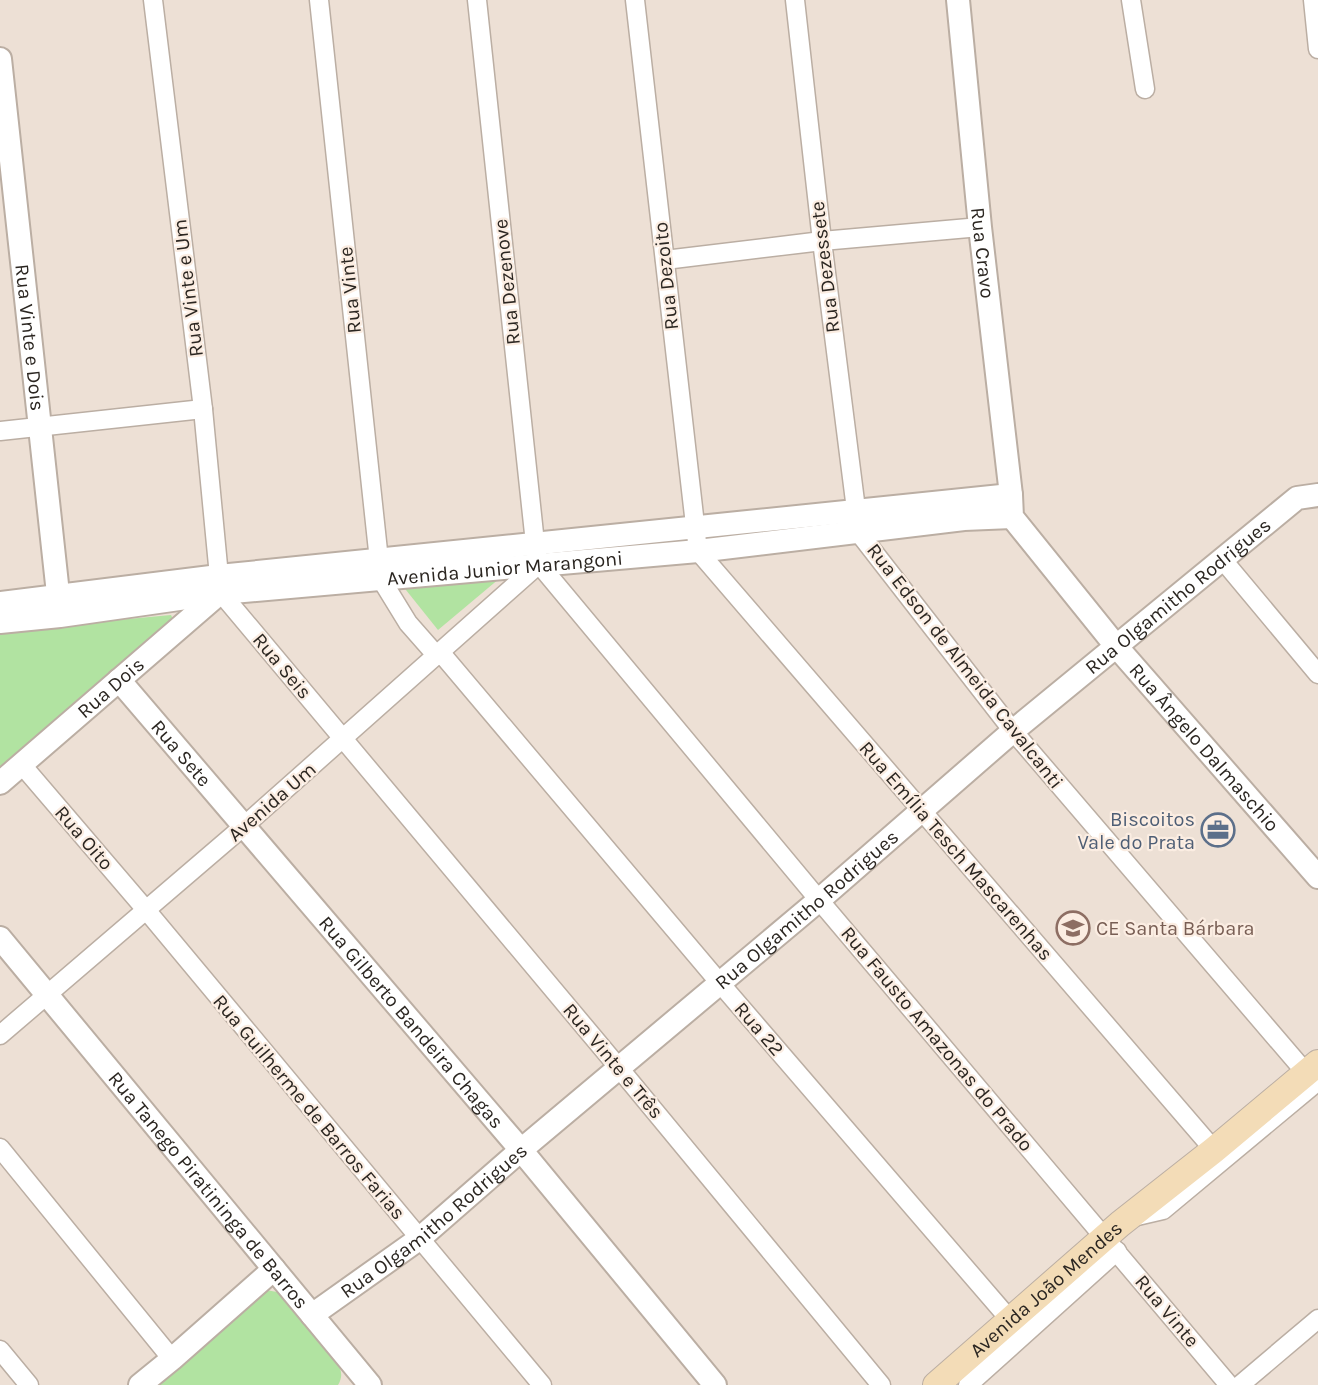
<svg xmlns="http://www.w3.org/2000/svg" width="1318" height="1385" font-family="Karla,sans-serif">
<style>
.green{fill:#b1e3a1}
.lines{fill:none;stroke-linecap:round;stroke-linejoin:round}
.minor-casing{stroke:#bbaea3;stroke-width:21}
.tertiary-casing{stroke:#bbaea3;stroke-width:26}
.secondary-casing{stroke:#bbaea3;stroke-width:28}
.minor{stroke:#fff;stroke-width:18}
.tertiary{stroke:#fff;stroke-width:22}
.secondary{stroke:#f3dcb7;stroke-width:26}
.labels{text-anchor:middle;dominant-baseline:central;stroke-width:4.5;stroke-linejoin:round;paint-order:stroke}
.street-label{font-size:20px;fill:#2b2621;stroke:#fbede2}
.service-label{font-size:20px;fill:#4e5e75;stroke:#fbede2;text-anchor:end}
.education-label{font-size:20px;fill:#785e54;stroke:#fbede2;text-anchor:start}
</style>
<rect width="100%" height="100%" fill="#ede0d5"/>
<g class="green">
<polygon points="500,578 438,630 402,585"/>
<polygon points="171,615 173,619 0,767 0,631"/>
<path d="M266 1290 277 1292 282 1296 336 1362C342 1369 343 1377 338 1385H150Z"/>
</g>
<g class="lines">
<g class="minor-casing">
<g id="minor">
<polyline points="153,0 203,409 219,576"/>
<polyline points="319,0 381,579 408,623 437,656"/>
<polyline points="477,0 535,543 539,564 819,900 1229,1385"/>
<polyline points="635,0 698,551 1214,1150"/>
<polyline points="795,0 822,241 859,533 1013,731 1306,1073"/>
<polyline points="1131,0 1145,89"/>
<polyline points="1313,0 1318,49"/>
<polyline points="665,260 822,241 980,227"/>
<polyline points="0,431 203,409"/>
<polyline points="1222,559 1318,674"/>
<polyline points="221,593 619,1068 881,1385"/>
<polyline points="441,653 719,982 1011,1321"/>
<polyline points="22,765 147,911 542,1385"/>
<polyline points="0,1035 244,826 539,564"/>
<polyline points="0,1148 172,1359"/>
<polyline points="1133,1217 1163,1210 1318,1081"/>
<polyline points="0,1350 29,1385"/>
<polyline points="968,1385 1117,1251"/>
<polyline points="1240,1385 1318,1319"/>
</g>
</g>
<g class="tertiary-casing">
<g id="tertiary">
<path id="s1" d="M958 0 980 227 1011 495 1012 517 1116 646 1318 877"/>
<path id="s2" d="M0 59 60 612"/>
<polyline points="0,603 219,576 1011,495"/>
<path id="s3" d="M0 622 60 616 221 593 698 551 964 519 1012 517"/>
<path id="s4" d="M119 680 521 1150 715 1385"/>
<path id="s5" d="M0 783 221 592"/>
<path id="s6" d="M0 938 370 1385"/>
<path id="s7" d="M312 1315 419 1239 521 1150 819 900 1013 731 1297 498 1318 495"/>
<polyline points="140,1385 172,1359 274,1269"/>
</g>
</g>
<g class="secondary-casing">
<g id="secondary">
<path id="s8" d="M936 1385 1120 1224 1214 1150 1318 1063"/>
</g>
</g>
<use href="#minor" class="minor"/>
<use href="#tertiary" class="tertiary"/>
<use href="#secondary" class="secondary"/>
</g>
<defs>
<g id="office-ring" transform="scale(1.725)"><circle r="9.5" fill="#fbede2" stroke="#5c6f8a" stroke-width="1.5"/><path d="M-6-3h4V-5.5h4V-3h4V5H-6ZM-1-4.5V-3h2v-1.5ZM-6 0V1H6V0Z" fill="#5c6f8a"/></g>
<g id="school-ring" transform="scale(1.725)"><circle r="9.5" fill="#fbede2" stroke="#8d6e63" stroke-width="1.5"/><path d="M0-5L7-2L0 1L-7-2ZM-4 1L0 2.5L4 1V4Q0 6-4 4Z" fill="#8d6e63"/></g>
</defs>
<g fill-rule="evenodd">
<use href="#office-ring" x="1218" y="830"/>
<use href="#school-ring" x="1073" y="928"/>
</g>
<g class="labels">
<g class="street-label">
<text stroke="none"><textPath href="#s1" startOffset="254">Rua Cravo</textPath></text>
<text transform="translate(825 267) rotate(-97)">Rua Dezessete</text>
<text transform="translate(666 276) rotate(-96)">Rua Dezoito</text>
<text transform="translate(507 282) rotate(-96)">Rua Dezenove</text>
<text transform="translate(188 288) rotate(-97)">Rua Vinte e Um</text>
<text transform="translate(350 290) rotate(-96)">Rua Vinte</text>
<text stroke="none"><textPath href="#s2" startOffset="280">Rua Vinte e Dois</textPath></text>
<text stroke="none"><textPath href="#s3" startOffset="508">Avenida Junior Marangoni</textPath></text>
<text stroke="none"><textPath href="#s7" startOffset="1126">Rua Olgamitho Rodrigues</textPath></text>
<text transform="translate(282 666) rotate(50)">Rua Seis</text>
<text transform="translate(965 666) rotate(52)">Rua Edson de Almeida Cavalcanti</text>
<text stroke="none"><textPath href="#s5" startOffset="146">Rua Dois</textPath></text>
<text stroke="none"><textPath href="#s1" startOffset="820">Rua Ângelo Dalmaschio</textPath></text>
<text stroke="none"><textPath href="#s4" startOffset="96">Rua Sete</textPath></text>
<text transform="translate(272 802) rotate(-41)">Avenida Um</text>
<text transform="translate(84 838) rotate(49)">Rua Oito</text>
<text transform="translate(956 851) rotate(49)">Rua Emília Tesch Mascarenhas</text>
<text stroke="none"><textPath href="#s7" startOffset="640">Rua Olgamitho Rodrigues</textPath></text>
<text stroke="none"><textPath href="#s4" startOffset="450">Rua Gilberto Bandeira Chagas</textPath></text>
<text transform="translate(759 1029) rotate(49)">Rua 22</text>
<text transform="translate(937 1039) rotate(50)">Rua Fausto Amazonas do Prado</text>
<text transform="translate(613 1061) rotate(50)">Rua Vinte e Três</text>
<text transform="translate(309 1107) rotate(50)">Rua Guilherme de Barros Farias</text>
<text stroke="none"><textPath href="#s6" startOffset="327">Rua Tanego Piratininga de Barros</textPath></text>
<text stroke="none"><textPath href="#s7" startOffset="154">Rua Olgamitho Rodrigues</textPath></text>
<text stroke="none"><textPath href="#s8" startOffset="146">Avenida João Mendes</textPath></text>
<text transform="translate(1167 1311) rotate(50)">Rua Vinte</text>
</g>
<g class="service-label">
<text x="1195" y="819">Biscoitos<tspan x="1195" dy="23">Vale do Prata</tspan></text>
</g>
<g class="education-label">
<text x="1096" y="928">CE Santa Bárbara</text>
</g>
</g>
</svg>
